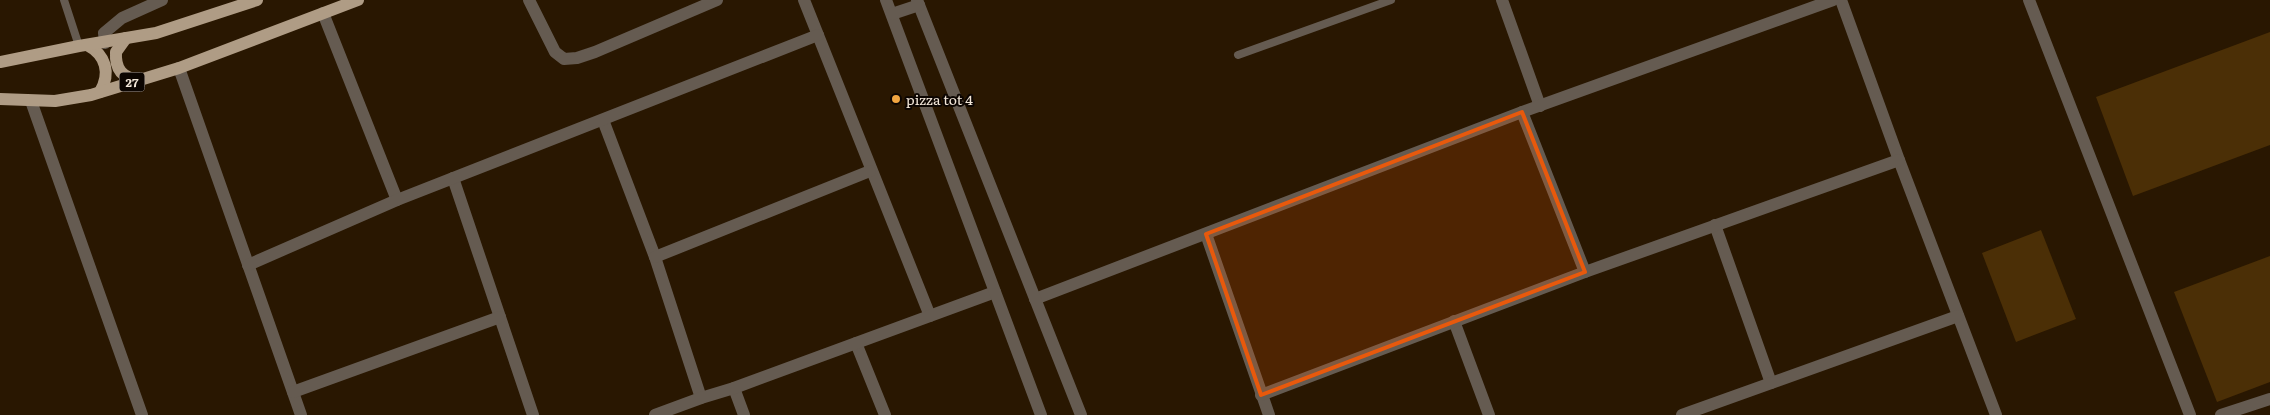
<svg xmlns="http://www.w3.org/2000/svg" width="2270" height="415" font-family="Literata,serif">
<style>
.green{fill:#4b2f06}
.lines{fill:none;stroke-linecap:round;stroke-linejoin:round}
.service{stroke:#655b51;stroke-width:8}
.minor{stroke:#655b51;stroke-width:12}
.tertiary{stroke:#655b51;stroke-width:12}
.primary{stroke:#af9c85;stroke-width:12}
.marked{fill:#e8590c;fill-opacity:0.2;stroke:#e8590c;stroke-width:4;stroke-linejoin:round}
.poi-dot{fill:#f1a540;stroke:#0c0501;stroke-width:2}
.labels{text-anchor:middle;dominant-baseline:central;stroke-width:4;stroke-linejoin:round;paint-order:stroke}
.shield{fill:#0c0501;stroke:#aea398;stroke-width:1}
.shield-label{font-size:12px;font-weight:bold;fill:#f3e7d9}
.poi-label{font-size:14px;fill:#f3e7d9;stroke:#0c0501;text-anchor:start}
</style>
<rect width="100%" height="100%" fill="#291701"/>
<g class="green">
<polygon points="2270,32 2270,145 2133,196 2096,97"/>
<polygon points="2041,230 2076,319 2016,342 1982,253"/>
<polygon points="2270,256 2270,382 2217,402 2174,292"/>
</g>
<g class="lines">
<g class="service">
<polyline points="64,0 79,46"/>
<polyline points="1238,55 1391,0"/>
</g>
<g class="minor">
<polyline points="529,0 555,52 564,59 577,58 595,52 717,0"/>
<polyline points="804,0 930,316"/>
<polyline points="1502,0 1540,106"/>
<polyline points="1841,0 1899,160 1996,415"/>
<polyline points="2029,0 2190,415"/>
<polyline points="323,13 397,200"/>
<polyline points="179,68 301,415"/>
<polyline points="31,101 142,415"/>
<polyline points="1522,112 1585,272"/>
<polyline points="603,120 655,257 701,398"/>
<polyline points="453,178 533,415"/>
<polyline points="1715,225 1771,383"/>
<polyline points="1206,234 1269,415"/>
<polyline points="655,257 870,171"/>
<polyline points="248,265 397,200 818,35"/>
<polyline points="1035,299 1522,112 1833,0"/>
<polyline points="1454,321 1489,415"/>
<polyline points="856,343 885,415"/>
<polyline points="734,388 744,415"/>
<polyline points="293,392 500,317"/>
<polyline points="1261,395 1585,272 1899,160"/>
<polyline points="655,415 701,398 734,388 995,292"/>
<polyline points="1682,415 1958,316"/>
<polyline points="2221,415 2270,399"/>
</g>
<g class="tertiary">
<polyline points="886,0 1041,415"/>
<polyline points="917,0 1081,415"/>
<polyline points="892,14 919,5"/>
<polyline points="105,43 104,33 122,18 162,0"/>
</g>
<g class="primary">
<path d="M126 38 116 52C115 69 122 78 139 80"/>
<path d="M87 45C106 55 111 73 100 92"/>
<polyline points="0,62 79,46 156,33 257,0"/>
<polyline points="0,99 55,101 91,95 179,68 358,0"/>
</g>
</g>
<path class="marked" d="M1522 112 1585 272 1261 395 1206 234Z"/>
<circle class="poi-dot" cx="896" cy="99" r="5"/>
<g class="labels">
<rect class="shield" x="119.5" y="72.5" width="25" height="19" rx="4"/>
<g class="shield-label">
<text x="132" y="82">27</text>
</g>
<g class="poi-label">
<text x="906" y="99">pizza tot 4</text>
</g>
</g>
</svg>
